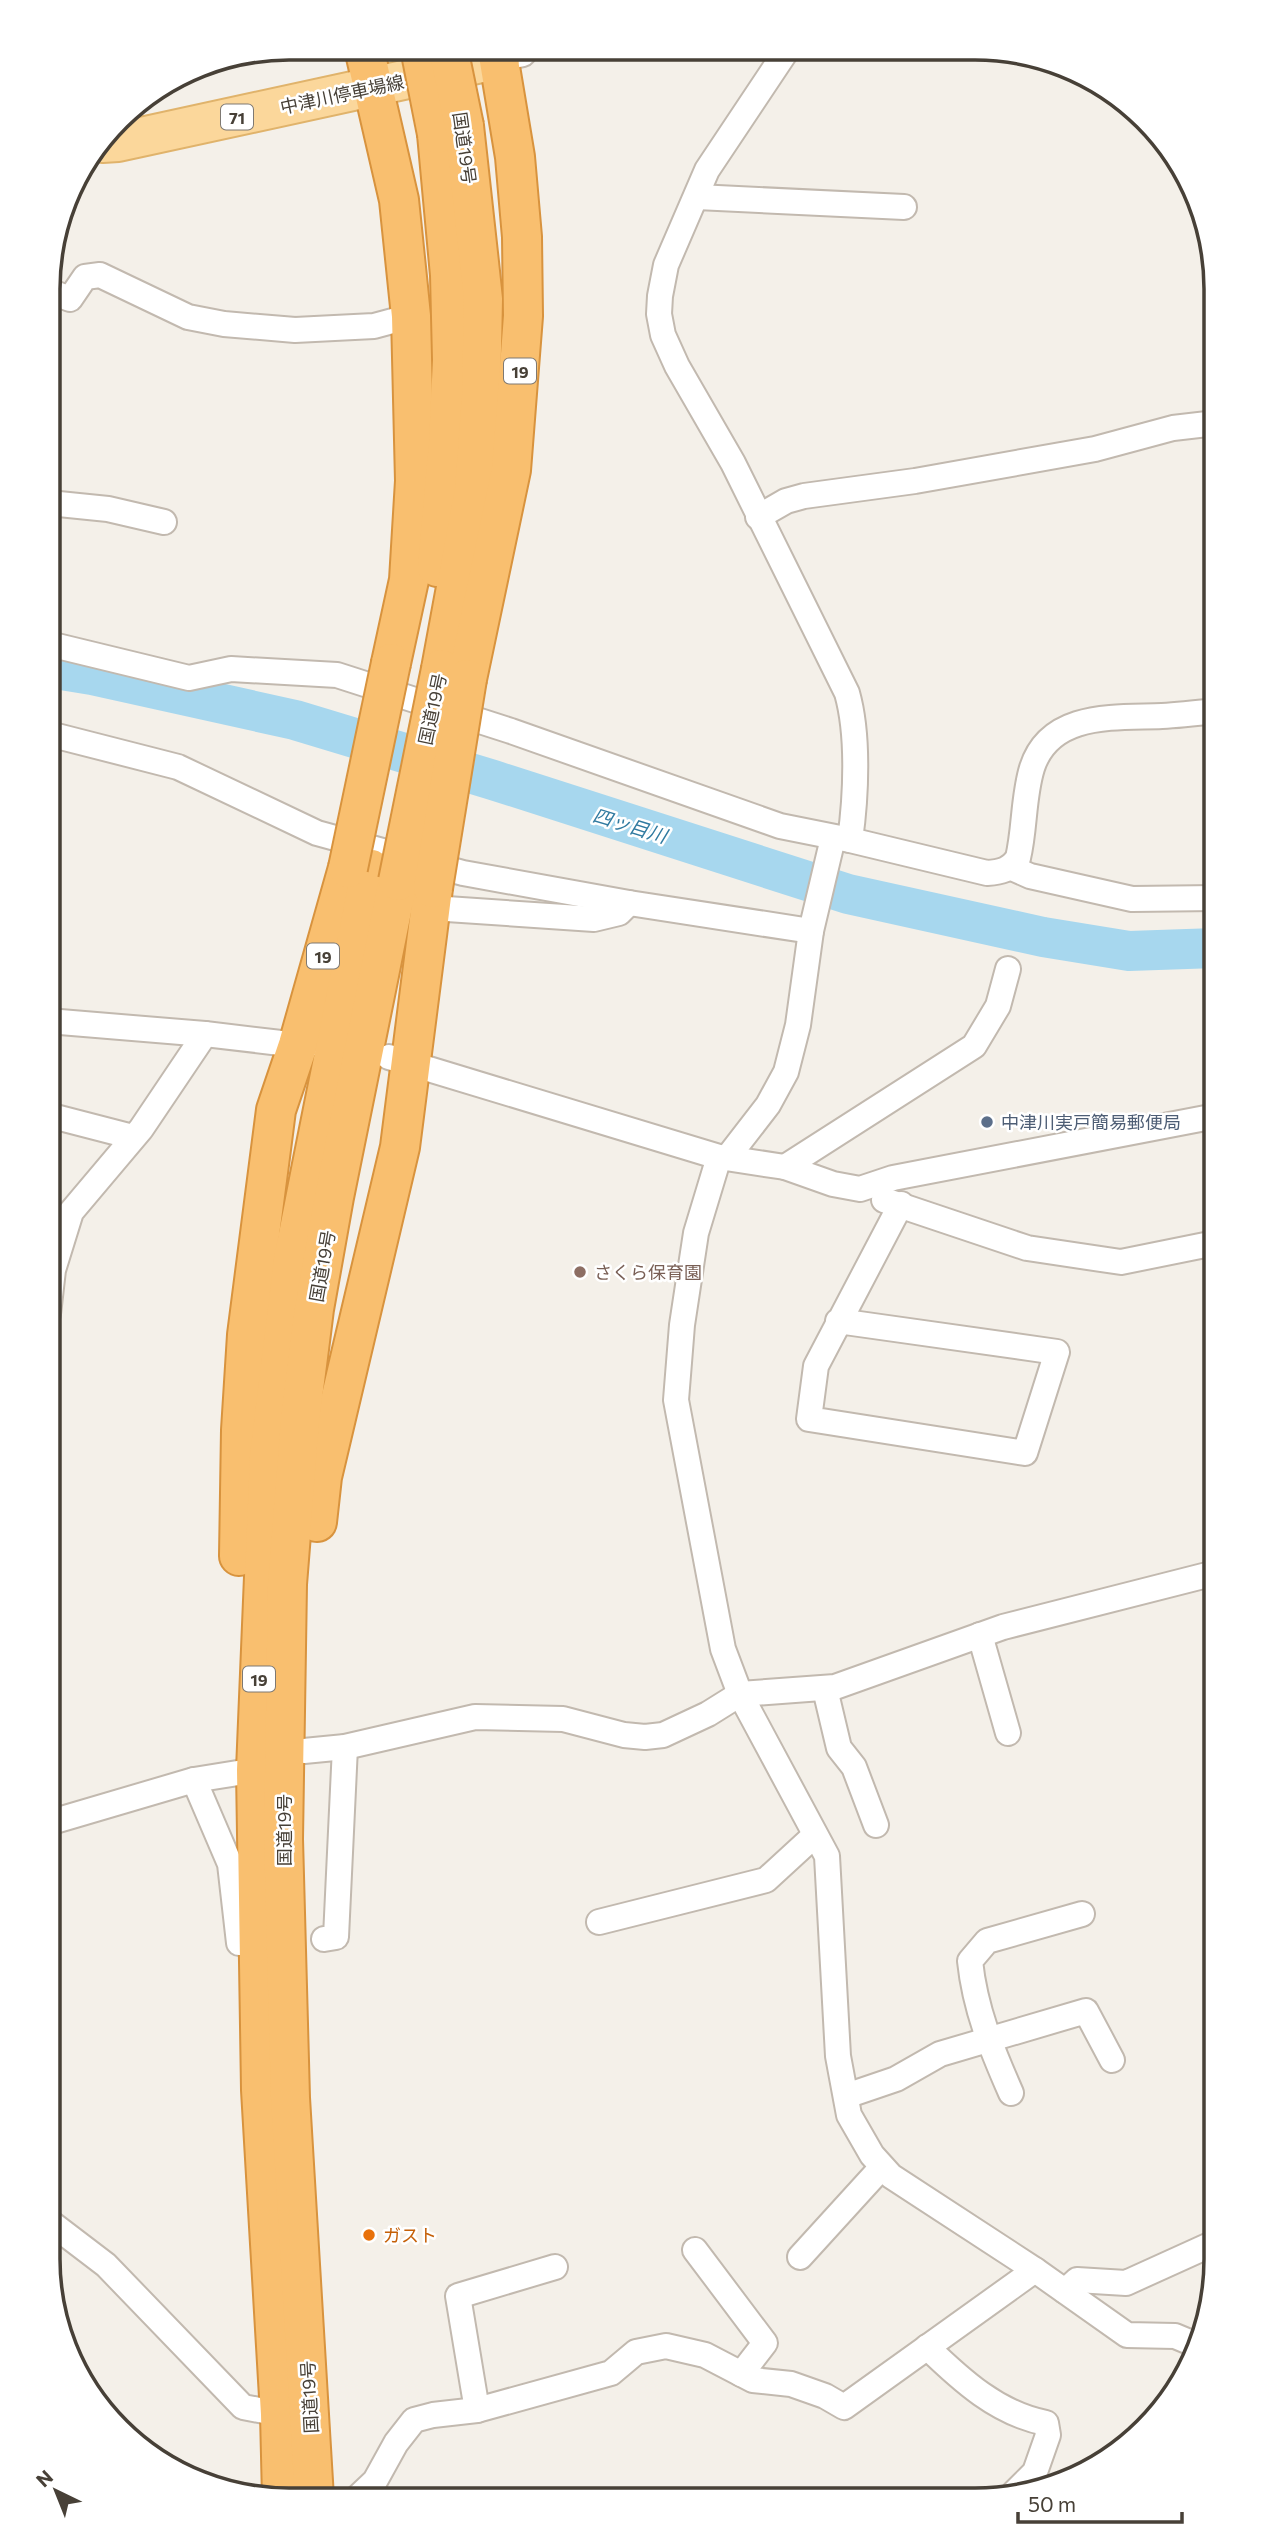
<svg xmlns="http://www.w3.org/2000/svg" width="1263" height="2547" font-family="Commissioner,'Noto Sans JP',sans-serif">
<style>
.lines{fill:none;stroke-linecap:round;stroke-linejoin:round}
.river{stroke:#a7d7ee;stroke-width:40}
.street-casing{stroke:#c2b9af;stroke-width:28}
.primary-casing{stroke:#e0b36b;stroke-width:42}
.highway-casing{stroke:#d8933e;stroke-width:42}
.street{stroke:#fff;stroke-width:24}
.primary{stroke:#fbd79b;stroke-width:38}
.highway{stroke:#f9bf6f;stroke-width:38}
.highway-bridge-casing{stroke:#d8933e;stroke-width:42;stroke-linecap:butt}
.highway-bridge{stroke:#f9bf6f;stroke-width:38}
.service-dot{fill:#5c6f8a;stroke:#fff;stroke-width:2.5}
.education-dot{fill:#8d6e63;stroke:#fff;stroke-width:2.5}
.food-dot{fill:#e8710a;stroke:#fff;stroke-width:2.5}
.labels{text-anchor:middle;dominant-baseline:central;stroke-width:5;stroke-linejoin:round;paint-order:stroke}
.shield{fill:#fff;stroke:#7e7973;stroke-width:2}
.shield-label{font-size:16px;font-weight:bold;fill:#474037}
.street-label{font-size:18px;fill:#474037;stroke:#fff}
.service-label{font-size:18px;fill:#4e5e75;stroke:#fff;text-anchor:start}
.education-label{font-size:18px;fill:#785e54;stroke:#fff;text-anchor:start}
.food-label{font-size:18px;fill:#c56008;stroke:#fff;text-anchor:start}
.water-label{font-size:19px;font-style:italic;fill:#307aa0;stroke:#fff}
.rim{fill:none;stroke:#474037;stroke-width:3.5}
</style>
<rect width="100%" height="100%" fill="#f4f0e9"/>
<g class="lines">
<polyline class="river" points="49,668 92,675 295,720 493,780 848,894 1043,937 1129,951 1216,948"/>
<g class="street-casing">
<g id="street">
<path d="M787 50 707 170 666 265 660 296 659 314 663 335 677 366 733 463 847 693C859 735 856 797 850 840"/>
<polyline points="500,59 523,54 527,49"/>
<polyline points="697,197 904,207"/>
<polyline points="49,291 70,299 85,277 100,275 188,317 224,324 295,330 374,326 411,316"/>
<polyline points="49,503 108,509 164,522"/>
<polyline points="758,517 786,501 804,496 915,481 1095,449 1173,428 1216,423"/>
<path d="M49 644 189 678 231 669 337 675 511 731 780 826 850 840 987 873C1001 872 1010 870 1018 858 1025 829 1023 797 1032 768 1050 711 1116 718 1162 716 1180 715 1198 713 1216 711"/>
<polyline points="49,734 178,767 317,833 463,873 629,903 811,931"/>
<polyline points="1012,868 1030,876 1132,899 1216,898"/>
<polyline points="432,908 594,919 619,913 629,903"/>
<polyline points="48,1021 205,1034 298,1045 313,1043"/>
<polyline points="389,1057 719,1157 785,1167 833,1184 860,1189 893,1178 1216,1116"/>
<polyline points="48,1115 133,1137"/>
<polyline points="719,1157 696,1233 682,1325 676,1400 723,1649 740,1694 827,1856 838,2056 849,2115 872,2155 891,2176 1035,2270 1127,2335 1175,2336 1199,2346"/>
<polyline points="727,1158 768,1105 786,1072 798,1025 811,931 833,838"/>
<polyline points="785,1167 974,1046 998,1006 1008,969"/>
<polyline points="884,1200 1027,1248 1121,1262 1215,1243"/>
<polyline points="48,1314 53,1270 71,1212 141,1129 205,1034"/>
<polyline points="838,1321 1057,1352 1025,1453 809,1419 816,1366 901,1204"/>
<polyline points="980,1635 1008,1733"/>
<polyline points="825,1689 839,1748 854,1767 876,1825"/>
<polyline points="304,1751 345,1747 475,1717 563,1719 624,1735 645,1737 663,1735 708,1714 740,1694 835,1687 1003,1627 1215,1573"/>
<polyline points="194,1780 230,1864 239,1943"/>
<polyline points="48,1823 194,1780 256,1770"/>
<polyline points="599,1922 766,1880 815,1835"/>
<polyline points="324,1939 336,1937 345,1747"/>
<path d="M1011 2093C992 2050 975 2009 970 1961L987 1941 1082 1914"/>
<polyline points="846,2096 896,2079 940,2054 1086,2011 1112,2060"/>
<polyline points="47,2220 106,2265 243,2407 280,2414"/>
<polyline points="695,2250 765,2343 741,2374"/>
<polyline points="800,2257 882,2167"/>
<polyline points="1065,2291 1077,2280 1126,2283 1212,2244 1215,2240"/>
<path d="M927 2347C961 2380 998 2414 1046 2423L1048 2435 1035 2472 1014 2493"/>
<polyline points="477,2410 458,2296 555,2267"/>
<polyline points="357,2498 375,2481 396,2443 414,2420 433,2415 477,2410 611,2373 636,2352 666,2346 705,2355 753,2380 791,2384 825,2396 844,2407 1035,2270"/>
</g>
</g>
<g class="primary-casing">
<polyline id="primary" points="102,143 118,142 500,59"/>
</g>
<g class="highway-casing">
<g id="highway">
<polyline points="364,48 399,200 411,316 415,481 409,580 391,663"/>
<polyline points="437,134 450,275 452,360 448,443 437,567"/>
<polyline points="441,669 474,490 481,397 483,299 464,126"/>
<polyline points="467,679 511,470 523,316 522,237 515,157 497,49"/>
<polyline points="317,1522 322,1477 400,1147 433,888"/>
<polyline points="239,1556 241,1430 247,1335 276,1110 298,1045 348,868"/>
<polyline points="282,2498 280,2414 261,2090 256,1770 269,1456 293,1260 371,869"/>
<polyline points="314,2498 290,2098 283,1839 287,1584 300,1421 314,1309 334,1197 398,881"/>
</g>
</g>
<use href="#street" class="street"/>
<use href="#primary" class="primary"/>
<use href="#highway" class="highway"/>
<g class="highway-bridge-casing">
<g id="highway-bridge">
<polyline points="420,48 437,134"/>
<polyline points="448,48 464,126"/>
<polyline points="348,868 391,663"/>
<polyline points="398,881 441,669"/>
<polyline points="433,888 467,679"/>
</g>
</g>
<use href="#highway-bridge" class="highway-bridge"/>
</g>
<circle class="service-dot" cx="987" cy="1122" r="7"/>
<circle class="education-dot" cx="580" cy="1272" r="7"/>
<circle class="food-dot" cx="369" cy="2235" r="7"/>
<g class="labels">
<g class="shield">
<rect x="221" y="104.5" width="32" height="25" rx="5"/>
<rect x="504" y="358.5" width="32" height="25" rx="5"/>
<rect x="307" y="943.5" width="32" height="25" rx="5"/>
<rect x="243" y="1666.5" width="32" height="25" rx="5"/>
</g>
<g class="shield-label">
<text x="237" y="117">71</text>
<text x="520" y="371">19</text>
<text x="323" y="956">19</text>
<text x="259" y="1679">19</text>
</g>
<g class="street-label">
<text transform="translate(342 94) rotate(-12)">中津川停車場線</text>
<text transform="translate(465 148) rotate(82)">国道19号</text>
<text transform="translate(432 709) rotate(-78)">国道19号</text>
<text transform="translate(322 1266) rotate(-80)">国道19号</text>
<text transform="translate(284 1830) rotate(-90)">国道19号</text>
<text transform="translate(309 2397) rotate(-93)">国道19号</text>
</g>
<g class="service-label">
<text x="1001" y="1122">中津川実戸簡易郵便局</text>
</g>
<g class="education-label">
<text x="594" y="1272">さくら保育園</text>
</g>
<g class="food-label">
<text x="383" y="2235">ガスト</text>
</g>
<g class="water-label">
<text transform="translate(630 825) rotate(17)">四ッ目川</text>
</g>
</g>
<path d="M0 0H1263V2547H0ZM289 60H975A229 229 0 0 1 1204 289V2259A229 229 0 0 1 975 2488H289A229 229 0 0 1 60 2259V289A229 229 0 0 1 289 60Z" fill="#fff" fill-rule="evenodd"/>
<path class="rim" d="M289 60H975A229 229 0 0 1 1204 289V2259A229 229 0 0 1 975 2488H289A229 229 0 0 1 60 2259V289A229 229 0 0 1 289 60Z"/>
<g transform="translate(56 2491) rotate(317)" stroke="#ffffff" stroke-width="5" paint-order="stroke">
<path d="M0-5L12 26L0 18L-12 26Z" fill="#474037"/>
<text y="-10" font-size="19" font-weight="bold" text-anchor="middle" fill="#474037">N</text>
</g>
<path d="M1018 2512v10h164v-10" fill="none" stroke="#474037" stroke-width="3.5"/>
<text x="1028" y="2512" font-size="21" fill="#474037" stroke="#ffffff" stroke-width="5" paint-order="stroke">50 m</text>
</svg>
